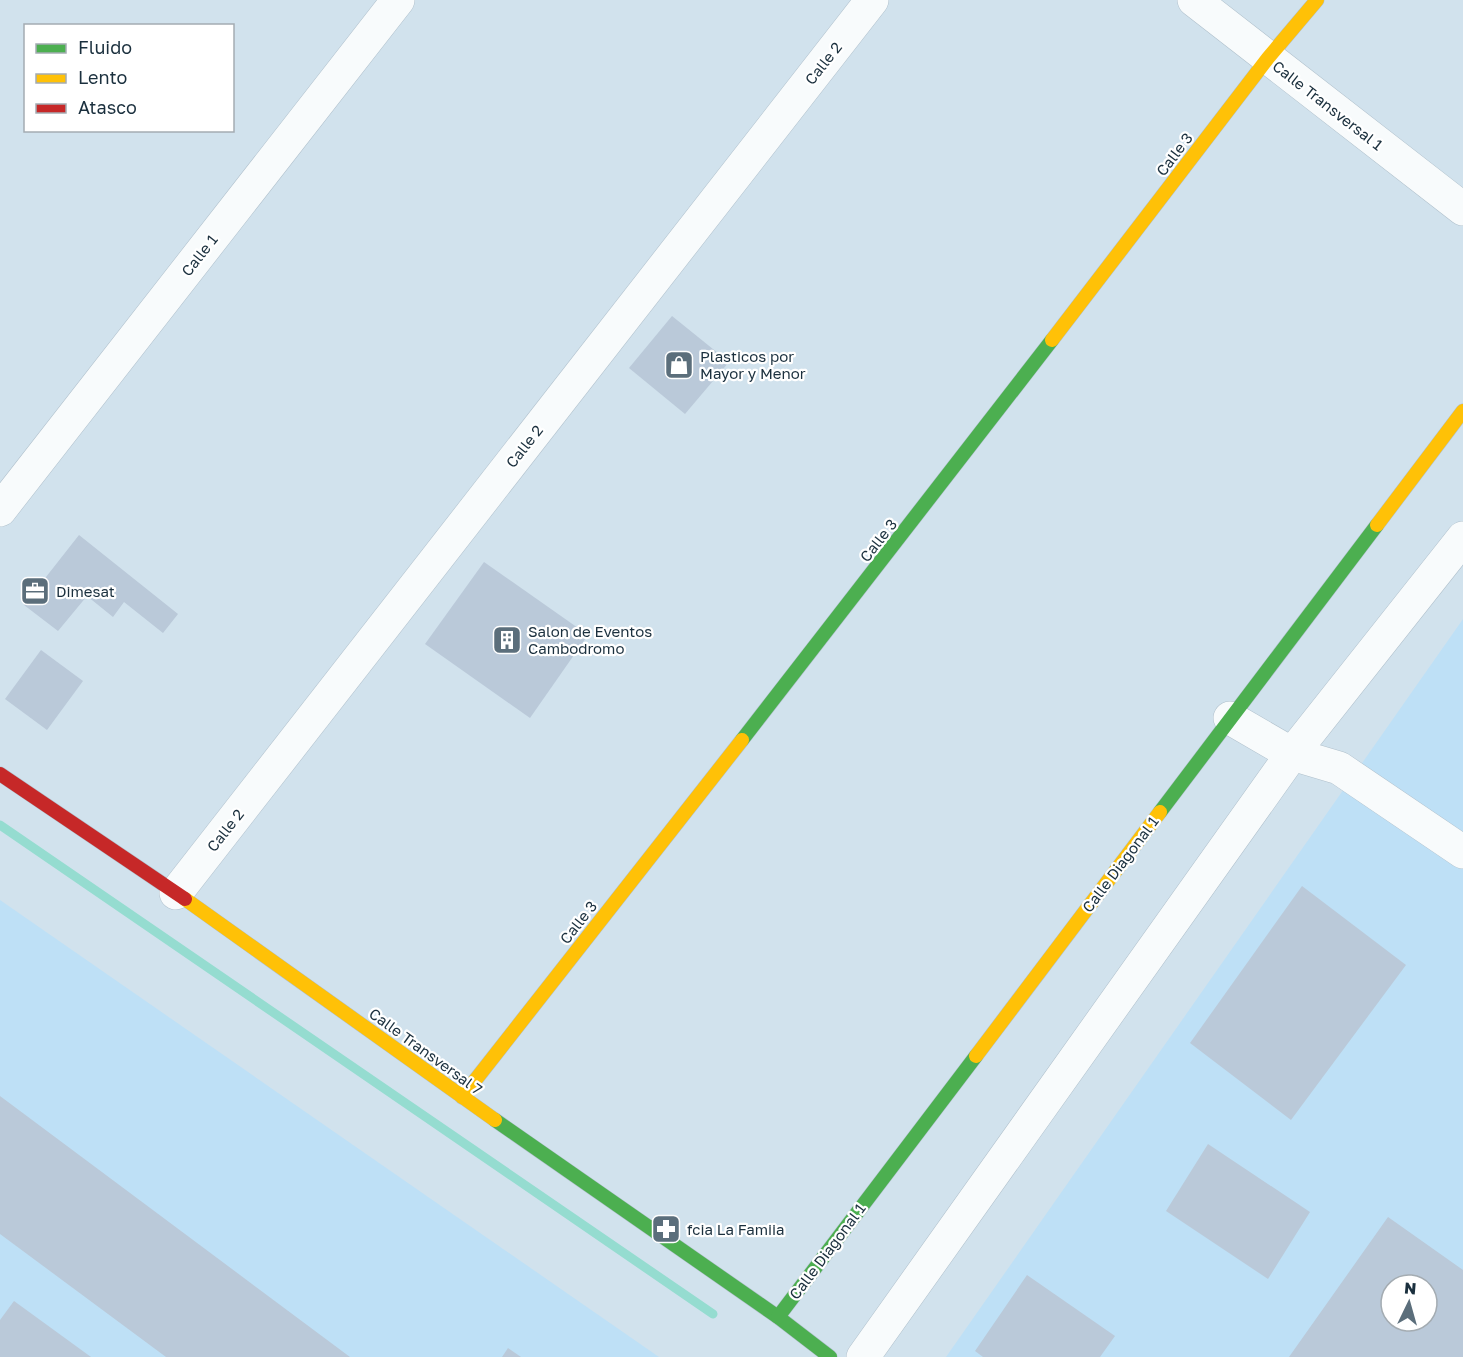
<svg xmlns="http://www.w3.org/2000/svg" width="1463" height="1357" font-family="'Golos Text',sans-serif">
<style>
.built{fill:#bee0f6;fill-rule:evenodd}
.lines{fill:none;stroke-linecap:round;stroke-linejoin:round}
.stream{stroke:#95dcd0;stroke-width:9}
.building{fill:#bac9d9;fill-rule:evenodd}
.street-casing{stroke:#b0c0cc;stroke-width:34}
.fast-casing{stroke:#b0c0cc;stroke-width:15}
.slow-casing{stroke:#b0c0cc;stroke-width:15}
.jam-casing{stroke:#b0c0cc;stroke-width:15}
.street{stroke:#f8fbfc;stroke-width:33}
.fast{stroke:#4caf50;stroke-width:14}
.slow{stroke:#ffc107;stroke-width:14}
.jam{stroke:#c62828;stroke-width:14}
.labels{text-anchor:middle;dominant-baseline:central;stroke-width:4.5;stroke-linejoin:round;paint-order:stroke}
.street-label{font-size:15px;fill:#1b303e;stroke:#fff}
.poi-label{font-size:15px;fill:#1b303e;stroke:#fff;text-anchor:start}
</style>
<rect width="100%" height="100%" fill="#d1e2ed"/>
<g class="built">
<path d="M1463 619V1357H946ZM1391 1285H1427V1321H1391Z"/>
<polygon points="0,900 659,1357 0,1357"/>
</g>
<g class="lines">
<polyline class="stream" points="0,825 713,1314"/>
</g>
<g class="building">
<polygon points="672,316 729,362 685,414 629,368"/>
<polygon points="79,535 178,614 163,633 124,602 113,617 87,596 58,631 24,605"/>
<polygon points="484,562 588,635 530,718 425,644"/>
<polygon points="41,650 83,681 47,730 5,699"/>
<polygon points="1302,886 1406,965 1291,1120 1190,1043"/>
<polygon points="0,1096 350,1357 166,1357 0,1234"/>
<polygon points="1208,1144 1310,1212 1268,1279 1166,1211"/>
<path d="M1388 1217 1463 1270V1357H1289ZM1391 1285H1427V1321H1391Z"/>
<polygon points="1027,1275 1115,1336 1100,1357 983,1357 975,1351"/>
<polygon points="14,1301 91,1357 0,1357 0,1320"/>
<polygon points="508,1348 521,1357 502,1357"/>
</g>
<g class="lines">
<g class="street-casing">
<g id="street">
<polyline points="1194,0 1463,209"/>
<polyline points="0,510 398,0"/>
<polyline points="1230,718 1292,754 1339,768 1463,852"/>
<polyline points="176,893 872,0"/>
<polyline points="863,1357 1292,754 1463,538"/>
</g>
</g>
<g class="fast-casing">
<g id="fast">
<polyline points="742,740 1052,340"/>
<polyline points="1160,812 1377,525"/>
<polyline points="495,1120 778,1317 830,1357"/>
<polyline points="778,1317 976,1056"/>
</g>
</g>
<g class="slow-casing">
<g id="slow">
<polyline points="1052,340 1268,58 1317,0"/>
<polyline points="1377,525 1463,411"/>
<polyline points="185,899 495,1120"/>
<polyline points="976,1056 1160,812"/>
<polyline points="462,1097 742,740"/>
</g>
</g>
<g class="jam-casing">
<polyline id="jam" points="0,774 185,899"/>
</g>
<use href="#street" class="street"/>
<use href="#fast" class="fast"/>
<use href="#slow" class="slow"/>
<use href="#jam" class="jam"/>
</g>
<defs>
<g id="shop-square" transform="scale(1.5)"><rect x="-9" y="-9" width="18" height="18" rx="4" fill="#5b6e7b" stroke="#fff"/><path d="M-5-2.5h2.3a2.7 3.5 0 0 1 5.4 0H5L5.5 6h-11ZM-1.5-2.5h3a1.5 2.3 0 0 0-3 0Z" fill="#fff"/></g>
<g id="office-square" transform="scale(1.5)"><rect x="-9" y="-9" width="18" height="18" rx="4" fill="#5b6e7b" stroke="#fff"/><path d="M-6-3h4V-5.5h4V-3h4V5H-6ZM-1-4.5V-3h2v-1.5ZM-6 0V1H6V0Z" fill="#fff"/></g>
<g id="building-square" transform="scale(1.5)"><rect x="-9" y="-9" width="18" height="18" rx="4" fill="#5b6e7b" stroke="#fff"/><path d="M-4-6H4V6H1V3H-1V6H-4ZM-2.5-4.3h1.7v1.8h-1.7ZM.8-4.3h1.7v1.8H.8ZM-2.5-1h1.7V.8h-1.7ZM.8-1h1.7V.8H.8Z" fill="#fff"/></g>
<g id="pharmacy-square" transform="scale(1.5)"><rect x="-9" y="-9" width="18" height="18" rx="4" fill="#5b6e7b" stroke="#fff"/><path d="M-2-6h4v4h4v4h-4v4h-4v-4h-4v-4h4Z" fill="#fff"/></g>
</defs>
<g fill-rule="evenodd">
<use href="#shop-square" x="679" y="365"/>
<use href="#office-square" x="35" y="591"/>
<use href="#building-square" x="507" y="640"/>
<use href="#pharmacy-square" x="666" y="1229"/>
</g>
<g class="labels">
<g class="street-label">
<text transform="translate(823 63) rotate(-52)">Calle 2</text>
<text transform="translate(1328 105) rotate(38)">Calle Transversal 1</text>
<text transform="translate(1174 154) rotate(-53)">Calle 3</text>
<text transform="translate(199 255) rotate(-52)">Calle 1</text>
<text transform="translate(524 446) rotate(-52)">Calle 2</text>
<text transform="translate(878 540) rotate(-52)">Calle 3</text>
<text transform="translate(225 830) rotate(-52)">Calle 2</text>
<text transform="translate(1120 864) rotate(-53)">Calle Diagonal 1</text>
<text transform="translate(578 922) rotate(-52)">Calle 3</text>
<text transform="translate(426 1051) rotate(36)">Calle Transversal 7</text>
<text transform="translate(827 1251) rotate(-53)">Calle Diagonal 1</text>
</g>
<g class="poi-label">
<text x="700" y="356">Plasticos por<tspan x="700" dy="17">Mayor y Menor</tspan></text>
<text x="56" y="591">Dimesat</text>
<text x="528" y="631">Salon de Eventos<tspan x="528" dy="17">Cambodromo</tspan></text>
<text x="687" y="1229">fcia La Famiia</text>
</g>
</g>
<rect x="24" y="24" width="210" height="108" fill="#ffffff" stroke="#a4acb2" stroke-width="1.5"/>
<rect x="36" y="44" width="30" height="9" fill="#4caf50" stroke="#a4acb2" stroke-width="1.5"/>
<text x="78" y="54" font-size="18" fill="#1b303e">Fluido</text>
<rect x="36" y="74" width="30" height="9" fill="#ffc107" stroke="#a4acb2" stroke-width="1.5"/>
<text x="78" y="84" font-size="18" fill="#1b303e">Lento</text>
<rect x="36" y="104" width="30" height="9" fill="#c62828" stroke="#a4acb2" stroke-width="1.5"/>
<text x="78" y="114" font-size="18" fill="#1b303e">Atasco</text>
<g transform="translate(1409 1303) rotate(5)"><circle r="28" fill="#ffffff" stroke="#a4acb2" stroke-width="1.5"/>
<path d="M0-4.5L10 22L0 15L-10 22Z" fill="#5b6e7b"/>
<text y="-9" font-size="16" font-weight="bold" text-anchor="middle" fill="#1b303e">N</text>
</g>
</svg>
